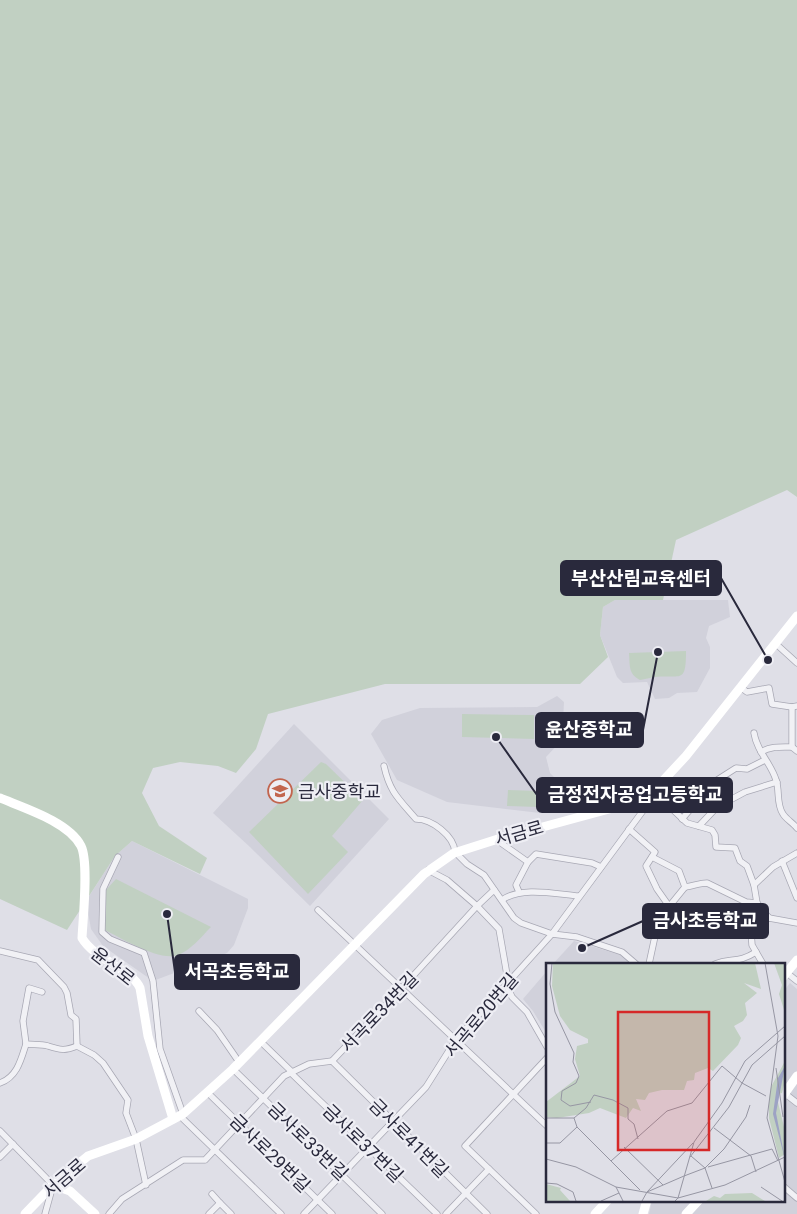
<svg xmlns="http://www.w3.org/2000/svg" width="797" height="1214" font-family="Roboto,'Noto Sans KR',sans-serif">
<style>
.built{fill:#d1d1db}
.green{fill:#c1d0c2}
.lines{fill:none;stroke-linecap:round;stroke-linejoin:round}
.street-casing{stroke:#a8a8b4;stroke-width:7}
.street{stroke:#f1f1f5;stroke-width:5.5}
.secondary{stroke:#fff;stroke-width:9}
.labels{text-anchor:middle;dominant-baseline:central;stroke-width:4.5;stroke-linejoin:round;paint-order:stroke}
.poi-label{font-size:18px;fill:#29293c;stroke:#eeeef4;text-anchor:start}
.street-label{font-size:18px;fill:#29293c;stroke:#eeeef4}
.inset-road{fill:none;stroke:#9696a3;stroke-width:1}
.view{fill:#d62828;fill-opacity:0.15;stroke:#d62828;stroke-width:2.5}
.inset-edge{fill:none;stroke:#29293c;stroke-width:2.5}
.leader{fill:none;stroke:#29293c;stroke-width:2}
.callout-dot{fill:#29293c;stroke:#eeeef4;stroke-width:2}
.callout{fill:#29293c;stroke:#29293c;stroke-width:2}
.callout-label{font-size:19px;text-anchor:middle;font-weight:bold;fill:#fff}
</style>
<rect width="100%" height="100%" fill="#dfdfe7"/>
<g class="built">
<polygon points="615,600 728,600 730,617 709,626 706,638 710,647 710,668 697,692 677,693 669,698 655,699 647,682 623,683 617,677 600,635 603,607"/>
<polygon points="557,696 564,702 562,740 546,757 550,773 561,784 555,799 540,813 447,802 397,780 371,734 382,720 420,708 537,707"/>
<polygon points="294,724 389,819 310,906 250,847 213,813"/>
<polygon points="132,841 248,899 248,908 234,945 227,953 153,981 103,946 91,929 86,901 115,856"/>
<polygon points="574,941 621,955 633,964 553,964"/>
<polygon points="547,971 547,1034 533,1011 523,999"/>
<polygon points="790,983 797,989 797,1214 649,1214 652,1200 783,1200 783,992"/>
</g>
<g class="green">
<polygon points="0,0 797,0 797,497 787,490 676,540 663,600 615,600 603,607 600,635 608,657 580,684 385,684 268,714 256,749 236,773 218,766 180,762 153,768 142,793 159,826 207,858 200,874 132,841 115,856 67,930 0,899"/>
<path d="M686 651C686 685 681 674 655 677 650 678 645 679 640 680 628 674 630 665 629 653Z"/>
<polygon points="462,714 534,715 534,739 462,737"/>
<polygon points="321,762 326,764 363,800 332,836 348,852 308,894 249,832"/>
<polygon points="508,790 538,791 538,807 507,806"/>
<path d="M116 879 211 927C201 937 191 950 178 955 160 962 121 938 105 930L104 913 106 890Z"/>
</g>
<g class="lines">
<g class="street-casing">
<g id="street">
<polyline points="775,643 797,663"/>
<polyline points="740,687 747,692 769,688 772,704 792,707 797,706"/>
<polyline points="792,707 792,747"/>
<path d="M754 733C757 752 771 763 776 780 780 791 776 804 783 814 786 819 793 823 797 828"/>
<path d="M761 752C771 746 780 747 792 747L797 751"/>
<path d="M384 766C390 793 399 799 416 819 432 819 454 836 455 852L467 864 484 875 514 918 521 923 552 934 577 937 622 952 636 964"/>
<polyline points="654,792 687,823 712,830 715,835 716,847 735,848 740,861 747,866 754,885"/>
<polyline points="682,819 714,782 736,768 747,769 765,760"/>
<polyline points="699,826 717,807 745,792 777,782"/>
<polyline points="629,829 655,852 646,866 657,889 669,906"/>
<polyline points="498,839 501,843 528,862"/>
<polyline points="118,857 103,889 102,932 110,939 144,953 153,981 160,1049 183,1114"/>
<polyline points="652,857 679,871 685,887"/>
<polyline points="782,861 797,898"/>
<polyline points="428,870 447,880 477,906 499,929 507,975 506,984 512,997 527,1012 547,1047"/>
<path d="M685 887C694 886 699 883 707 883L746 902 757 903 754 885 773 867 797 853"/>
<polyline points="519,892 516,885 528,862 536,854 592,863 601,867"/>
<path d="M502 900C522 886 555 894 579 896"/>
<polyline points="757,903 769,918 797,923"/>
<polyline points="318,910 547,1126"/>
<polyline points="0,951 38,960 64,987 67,993 71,1015 76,1019 77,1046"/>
<polyline points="649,964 660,913 672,903 685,887"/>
<path d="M715 964C731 958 739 963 756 952"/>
<polyline points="763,964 752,945 751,931 759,924 769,918"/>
<polyline points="787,973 797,981"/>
<path d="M42 992 29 988 23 1021 26 1044C33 1045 41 1044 48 1046 60 1050 65 1051 77 1046L94 1055 103 1063 128 1100 126 1113 136 1139 146 1185"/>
<polyline points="199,1011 217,1030 239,1062"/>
<polyline points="260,1041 291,1071"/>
<polyline points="332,1061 487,1214"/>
<polyline points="233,1069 382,1214"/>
<polyline points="290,1072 437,1214"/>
<path d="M0 1083C17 1077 21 1060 26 1044"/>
<polyline points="207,1092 332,1214"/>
<polyline points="783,1092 797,1103"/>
<polyline points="180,1116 281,1214"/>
<polyline points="0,1131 53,1185 45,1214"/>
<polyline points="0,1157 13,1144"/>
<polyline points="783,1186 797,1198"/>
<polyline points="212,1194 220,1203"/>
<polyline points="109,1214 122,1199 183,1160 205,1160 284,1076 309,1064 332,1061 401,989 477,906 494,890"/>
<polyline points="209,1214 220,1203 231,1214"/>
<polyline points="304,1214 426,1087 455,1041 552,934 645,808 646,799"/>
<polyline points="446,1214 489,1169"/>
<polyline points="536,1214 465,1146 547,1058"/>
</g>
</g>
<use href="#street" class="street"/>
<g class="secondary">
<path d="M0 798C24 808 69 822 81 846 89 862 83 918 82 938 95 960 132 969 140 988L148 1036 173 1119"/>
<polyline points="783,977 797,960"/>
<polyline points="783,1096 797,1076"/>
<polyline points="53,1185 70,1191 95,1214"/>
<polyline points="25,1214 53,1185 88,1156 136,1139 183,1114 233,1069 424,874 454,853 498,839 646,799 686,756 797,616"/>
<polyline points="595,1214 608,1200"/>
<polyline points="643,1214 647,1200"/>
<polyline points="686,1214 699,1200"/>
</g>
</g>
<defs>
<g id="school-ring" transform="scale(1.25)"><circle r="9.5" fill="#eeeef4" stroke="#c2654e" stroke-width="1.5"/><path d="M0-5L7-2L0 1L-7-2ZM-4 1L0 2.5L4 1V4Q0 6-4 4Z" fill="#c2654e"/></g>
</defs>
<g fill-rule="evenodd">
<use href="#school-ring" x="280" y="791"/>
</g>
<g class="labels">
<g class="poi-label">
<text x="298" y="791">금사중학교</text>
</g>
<g class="street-label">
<text transform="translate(519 833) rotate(-16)">서금로</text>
<text transform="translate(113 966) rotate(38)">윤산로</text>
<text transform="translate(379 1012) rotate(-46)">서곡로34번길</text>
<text transform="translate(481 1015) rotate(-50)">서곡로20번길</text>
<text transform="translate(409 1138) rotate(45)">금사로41번길</text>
<text transform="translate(308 1141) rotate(44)">금사로33번길</text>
<text transform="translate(363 1143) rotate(44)">금사로37번길</text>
<text transform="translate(270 1153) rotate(44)">금사로29번길</text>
<text transform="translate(64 1178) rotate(-41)">서금로</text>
</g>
</g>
<g transform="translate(546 963)">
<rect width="239" height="239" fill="#dfdfe7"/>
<path d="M7 0H209L215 26 198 20 211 30 199 40 201 52 197 58 188 63 195 75 192 82 167 108 162 105 149 110 148 117 141 118 138 127H116L103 130 99 137 90 136 95 148 87 145 80 155 54 145 43 150 11 155 0 154V139L34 113 29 96 31 83 42 80V76L24 67 14 53 6 23ZM228 0H239V50L233 31 236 22ZM239 98V118L236 130 230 131 239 168V191L233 195 223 155V137L225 124ZM0 221 15 225 14 227 24 238H0ZM206 230 219 238H160L168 233 174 235 179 231Z" fill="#c1d0c2"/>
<path d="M239 103 230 150 239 196 227 151 232 115Z" fill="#9da2c4"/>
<path class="inset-road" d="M6 0 4 21 9 49 28 90 27 99 33 113 30 120 16 128 15 137 24 143 45 139M219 0 232 73 221 155 239 219M230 105 237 154M0 155H28L31 164 94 227M28 155 40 145 48 132 67 137 82 145V156L88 161 92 176M168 165 205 193 210 209M0 180H14L31 164M78 184 117 222M145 193 159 205 166 225M144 194 183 144 206 102 239 73M0 196 30 204 70 224 132 235M65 198 121 148 146 140 176 103 196 120 220 133M162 204 226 186 232 198M138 213 159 205 178 186 200 154 204 142M0 220 11 221 27 229 30 238M70 224 77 238M215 224 236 238M101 229 138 213M132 235 148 179 176 140 199 98 239 63M55 238 73 230M96 238 101 229 147 180M129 238 132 235 179 222 239 194"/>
<path class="view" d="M72 49H163V187H72Z"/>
<rect width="239" height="239" class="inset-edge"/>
</g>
<path class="leader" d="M768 660L721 578M658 652L643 730M496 737L537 795M582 948L643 921M167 914L175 972"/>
<g class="callout-dot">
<circle cx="768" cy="660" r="5"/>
<circle cx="658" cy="652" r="5"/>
<circle cx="496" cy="737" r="5"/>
<circle cx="582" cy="948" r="5"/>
<circle cx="167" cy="914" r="5"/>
</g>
<g class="callout">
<rect x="561" y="561" width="160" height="34" rx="5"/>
<rect x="536" y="713" width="107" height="34" rx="5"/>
<rect x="537" y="778" width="195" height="34" rx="5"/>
<rect x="643" y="904" width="125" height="34" rx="5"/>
<rect x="175" y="955" width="124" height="34" rx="5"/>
</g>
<g class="callout-label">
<text x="641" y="585">부산산림교육센터</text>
<text x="589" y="736">윤산중학교</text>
<text x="635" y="801">금정전자공업고등학교</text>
<text x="705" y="927">금사초등학교</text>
<text x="237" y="978">서곡초등학교</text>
</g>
</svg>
